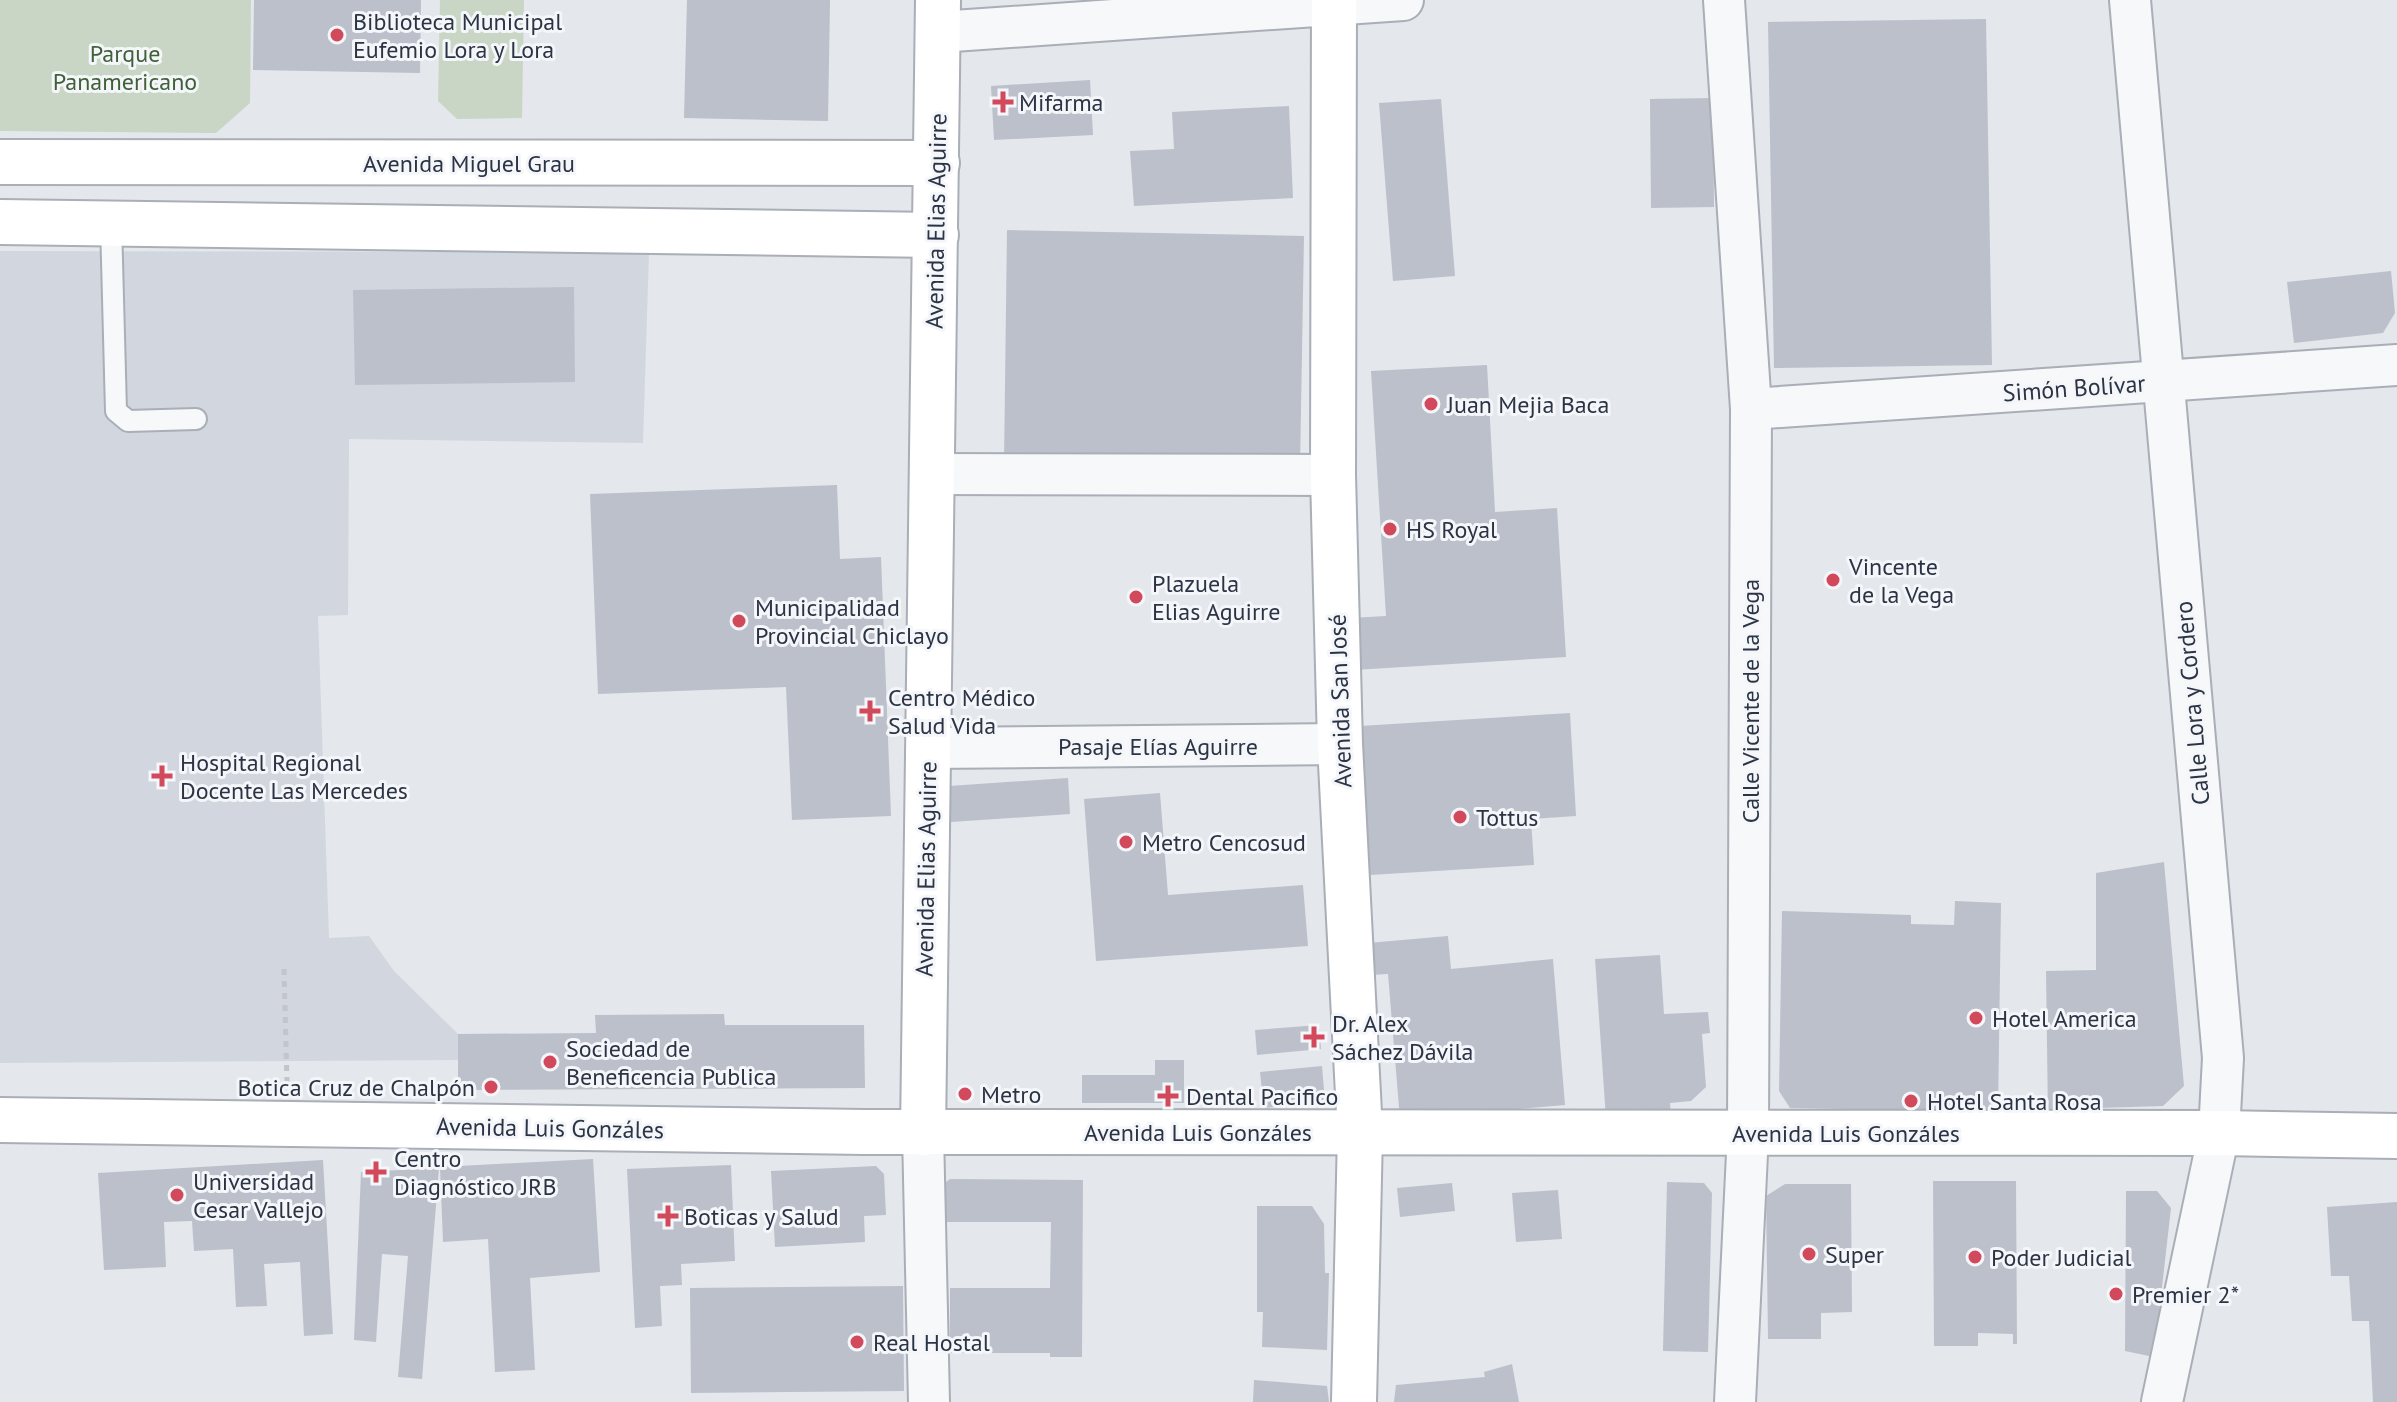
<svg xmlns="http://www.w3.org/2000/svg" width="2397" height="1402" font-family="'PT Sans',sans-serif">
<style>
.built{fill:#d2d6de}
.green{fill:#c9d6c5}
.building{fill:#bbc0ca}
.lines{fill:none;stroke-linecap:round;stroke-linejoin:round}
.lane-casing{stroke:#a9aeb7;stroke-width:24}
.street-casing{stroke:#a9aeb7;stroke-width:44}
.secondary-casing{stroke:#a9aeb7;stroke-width:48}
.path{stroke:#c2c5cb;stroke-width:5;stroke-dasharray:6 6;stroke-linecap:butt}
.lane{stroke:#f7f8fa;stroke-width:20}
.street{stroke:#f7f8fa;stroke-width:40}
.secondary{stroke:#fff;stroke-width:44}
.poi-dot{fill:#d1495b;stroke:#f4f6f9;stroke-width:3}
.labels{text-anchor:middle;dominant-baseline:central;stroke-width:6;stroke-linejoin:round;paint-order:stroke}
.poi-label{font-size:24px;fill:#2b3445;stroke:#f4f6f9;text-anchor:start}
.park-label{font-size:24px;fill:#3f6138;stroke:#f4f6f9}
.street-label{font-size:24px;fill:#2b3445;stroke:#f4f6f9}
</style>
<rect width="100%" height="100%" fill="#e4e7ec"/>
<polygon class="built" points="0,251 649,252 643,443 349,439 348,615 318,616 329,938 369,936 394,971 458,1034 458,1060 0,1063"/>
<g class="green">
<polygon points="0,0 251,0 250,103 216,133 0,131"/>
<polygon points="440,0 524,0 522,118 457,119 438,101"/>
</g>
<g class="building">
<polygon points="254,0 421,0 420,73 253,70"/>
<polygon points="687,0 830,0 828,121 684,118"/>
<polygon points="1986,19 1992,365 1774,368 1768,22"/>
<polygon points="1090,80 1093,135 994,140 991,86"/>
<polygon points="1713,98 1714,207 1651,208 1650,99"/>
<polygon points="1441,99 1455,276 1393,281 1379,103"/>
<polygon points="1289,106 1293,198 1134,206 1130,151 1174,149 1172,112"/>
<polygon points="1007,230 1304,236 1300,468 1004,463"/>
<polygon points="2391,271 2395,313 2383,333 2294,343 2287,282"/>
<polygon points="574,287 575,382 355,385 353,290"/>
<polygon points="1487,365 1495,512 1557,508 1566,657 1354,670 1351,618 1386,616 1371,371"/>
<polygon points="837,485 840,559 881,557 891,816 792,820 786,687 598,694 590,494"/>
<polygon points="1570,713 1576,816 1531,819 1534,865 1370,875 1360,726"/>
<polygon points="1068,778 1070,814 951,822 949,786"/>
<polygon points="1160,793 1168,895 1303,885 1308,946 1096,961 1084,799"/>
<polygon points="2164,862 2184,1086 2163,1106 2098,1108 2098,1117 2048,1118 2046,971 2096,970 2096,873"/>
<polygon points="1955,901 2001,903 1998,1112 1790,1108 1779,1091 1782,911 1911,915 1911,924 1954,925"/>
<polygon points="1448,936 1451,969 1553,959 1565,1105 1400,1119 1388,974 1370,975 1368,943"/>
<polygon points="1660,955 1664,1014 1708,1012 1710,1033 1702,1034 1706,1087 1691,1101 1670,1103 1671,1115 1606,1119 1595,959"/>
<polygon points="724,1014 725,1025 864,1025 865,1088 458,1090 458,1034 596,1033 595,1015"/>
<polygon points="1319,1025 1321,1049 1257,1055 1255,1030"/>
<polygon points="1155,1060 1184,1060 1184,1103 1082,1103 1082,1075 1155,1075"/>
<polygon points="1322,1066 1325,1102 1264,1108 1260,1072"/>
<polygon points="593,1159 600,1272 530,1278 535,1370 495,1372 488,1239 443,1242 440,1167"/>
<polygon points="323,1160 333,1334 304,1336 300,1262 264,1264 267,1306 236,1307 233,1249 194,1251 192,1221 164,1222 166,1267 104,1270 98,1173"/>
<polygon points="731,1165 735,1261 681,1264 682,1285 660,1286 662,1326 635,1328 627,1169"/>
<polygon points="876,1166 884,1174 886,1215 864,1216 865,1242 775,1247 771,1171"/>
<polygon points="439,1168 422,1379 398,1377 408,1256 382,1254 376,1342 354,1340 361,1172"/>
<polygon points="950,1179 1083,1180 1082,1357 1050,1357 1050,1353 950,1353 950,1288 1050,1288 1051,1222 938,1222 938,1188"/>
<polygon points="1933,1181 2016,1181 2017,1344 2013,1344 2013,1334 1978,1333 1978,1346 1934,1346"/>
<polygon points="1667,1182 1704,1183 1712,1193 1708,1352 1663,1351"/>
<polygon points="1452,1183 1455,1211 1400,1217 1397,1188"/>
<polygon points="1785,1184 1851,1184 1852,1312 1821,1313 1821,1339 1768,1339 1766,1196"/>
<polygon points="1558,1190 1562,1239 1516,1242 1512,1193"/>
<polygon points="2126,1191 2157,1191 2171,1208 2154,1357 2125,1351"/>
<polygon points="2397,1202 2397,1402 2373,1402 2369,1321 2352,1321 2349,1276 2331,1276 2327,1207"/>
<polygon points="1257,1206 1312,1206 1324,1224 1325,1273 1329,1273 1327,1350 1262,1347 1263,1312 1257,1312"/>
<polygon points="903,1286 904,1391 691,1393 690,1288"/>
<polygon points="1512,1364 1519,1402 1394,1402 1396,1385 1485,1377 1484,1372"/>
<polygon points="1254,1380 1327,1386 1329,1402 1253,1402"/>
</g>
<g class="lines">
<g class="lane-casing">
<polyline id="lane" points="111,223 116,411 128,421 196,419"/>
</g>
<g class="street-casing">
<g id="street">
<polyline points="1724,0 1751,409 1748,1133 1735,1402"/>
<polyline points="2130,0 2223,1058 2219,1133 2162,1402"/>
<polyline points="939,32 1403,0"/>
<polyline points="1751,409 2397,365"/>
<polyline points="932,474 1333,475"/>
<polyline points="928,748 1340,744"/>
<polyline points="923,1133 929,1402"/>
</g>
</g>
<g class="secondary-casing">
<g id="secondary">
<polyline points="1334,0 1333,475 1340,744 1360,1133 1354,1402"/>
<polyline points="0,162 937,163"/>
<polyline points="0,222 936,235"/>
<polyline points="0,1120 865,1132 2219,1133 2397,1136"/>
<polyline points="923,1133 938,0"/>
</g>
</g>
<polyline class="path" points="284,969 287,1083"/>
<use href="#lane" class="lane"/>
<use href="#street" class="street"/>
<use href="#secondary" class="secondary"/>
</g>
<g class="poi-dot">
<circle cx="337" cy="35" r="8"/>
<path d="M999 90h8v8h8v8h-8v8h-8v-8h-8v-8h8z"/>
<circle cx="1431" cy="404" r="8"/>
<circle cx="1390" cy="529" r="8"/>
<circle cx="1833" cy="580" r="8"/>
<circle cx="1136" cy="597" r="8"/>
<circle cx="739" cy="621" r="8"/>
<path d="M866 699h8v8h8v8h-8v8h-8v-8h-8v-8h8z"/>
<path d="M158 764h8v8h8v8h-8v8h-8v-8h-8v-8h8z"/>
<circle cx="1460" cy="817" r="8"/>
<circle cx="1126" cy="842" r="8"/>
<circle cx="1976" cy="1018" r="8"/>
<path d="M1310 1025h8v8h8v8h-8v8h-8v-8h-8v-8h8z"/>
<circle cx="550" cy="1062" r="8"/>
<circle cx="491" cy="1087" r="8"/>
<circle cx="965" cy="1094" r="8"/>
<path d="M1164 1084h8v8h8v8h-8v8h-8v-8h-8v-8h8z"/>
<circle cx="1911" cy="1101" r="8"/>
<path d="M372 1160h8v8h8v8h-8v8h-8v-8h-8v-8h8z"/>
<circle cx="177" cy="1195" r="8"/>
<path d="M664 1204h8v8h8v8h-8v8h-8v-8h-8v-8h8z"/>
<circle cx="1809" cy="1254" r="8"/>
<circle cx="1975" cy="1257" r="8"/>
<circle cx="2116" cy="1294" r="8"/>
<circle cx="857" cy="1342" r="8"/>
</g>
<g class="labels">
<g class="poi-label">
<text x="353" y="21">Biblioteca Municipal<tspan x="353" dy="28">Eufemio Lora y Lora</tspan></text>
<text x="1019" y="102">Mifarma</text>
<text x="1447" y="404">Juan Mejia Baca</text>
<text x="1406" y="529">HS Royal</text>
<text x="1849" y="566">Vincente<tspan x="1849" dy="28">de la Vega</tspan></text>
<text x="1152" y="583">Plazuela<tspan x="1152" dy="28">Elias Aguirre</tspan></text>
<text x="755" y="607">Municipalidad<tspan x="755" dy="28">Provincial Chiclayo</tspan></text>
<text x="888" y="697">Centro Médico<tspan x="888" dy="28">Salud Vida</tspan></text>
<text x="180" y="762">Hospital Regional<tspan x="180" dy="28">Docente Las Mercedes</tspan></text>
<text x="1476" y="817">Tottus</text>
<text x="1142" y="842">Metro Cencosud</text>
<text x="1992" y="1018">Hotel America</text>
<text x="1332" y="1023">Dr. Alex<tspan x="1332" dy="28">Sáchez Dávila</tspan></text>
<text x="566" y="1048">Sociedad de<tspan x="566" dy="28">Beneficencia Publica</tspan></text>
<text x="475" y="1087" text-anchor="end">Botica Cruz de Chalpón</text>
<text x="981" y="1094">Metro</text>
<text x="1186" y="1096">Dental Pacifico</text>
<text x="1927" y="1101">Hotel Santa Rosa</text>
<text x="394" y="1158">Centro<tspan x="394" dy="28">Diagnóstico JRB</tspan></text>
<text x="193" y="1181">Universidad<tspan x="193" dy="28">Cesar Vallejo</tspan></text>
<text x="684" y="1216">Boticas y Salud</text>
<text x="1825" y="1254">Super</text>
<text x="1991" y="1257">Poder Judicial</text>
<text x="2132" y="1294">Premier 2*</text>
<text x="873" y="1342">Real Hostal</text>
</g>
<g class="park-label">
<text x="125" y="53">Parque<tspan x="125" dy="28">Panamericano</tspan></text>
</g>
<g class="street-label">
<text x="469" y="163">Avenida Miguel Grau</text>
<text transform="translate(936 221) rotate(-89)">Avenida Elias Aguirre</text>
<text transform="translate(2074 388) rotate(-4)">Simón Bolívar</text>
<text transform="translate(1340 701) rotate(-92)">Avenida San José</text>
<text transform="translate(1750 701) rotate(-90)">Calle Vicente de la Vega</text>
<text transform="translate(2192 703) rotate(-95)">Calle Lora y Cordero</text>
<text x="1158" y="746">Pasaje Elías Aguirre</text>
<text transform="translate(926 869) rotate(-89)">Avenida Elias Aguirre</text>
<text transform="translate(550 1128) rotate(1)">Avenida Luis Gonzáles</text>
<text x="1198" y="1132">Avenida Luis Gonzáles</text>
<text x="1846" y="1133">Avenida Luis Gonzáles</text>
</g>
</g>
</svg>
